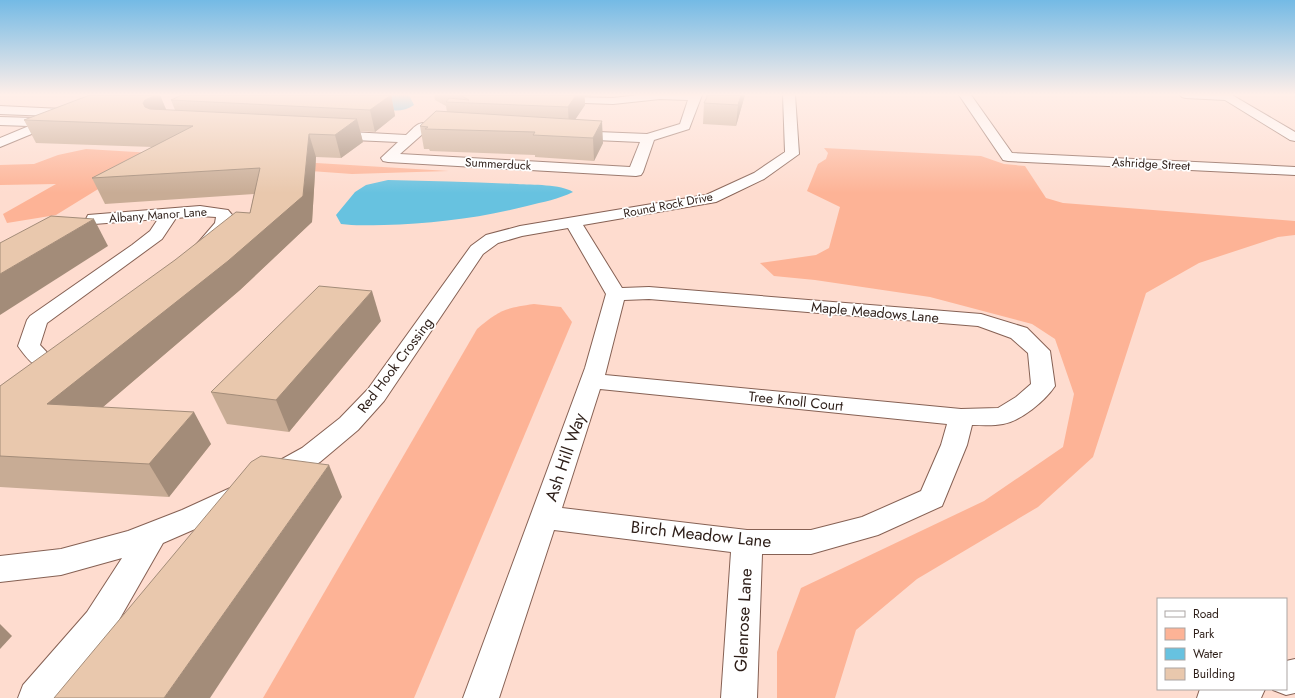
<svg xmlns="http://www.w3.org/2000/svg" width="1295" height="698" font-family="Jost,sans-serif">
<style>
.green{fill:#fdb396}
.water{fill:#67c2e0}
.lines{fill:none;stroke-linecap:round;stroke-linejoin:round}
.minor-casing{stroke:#866154;stroke-width:2}
.minor{fill:#fff;fill-rule:evenodd}
.wall{fill:#c8ac95}
.shaded-wall{fill:#a38c79}
.building{fill:#e9c8ad;stroke:#a38c79}
.labels{text-anchor:middle;dominant-baseline:central;stroke-width:3.5;stroke-linejoin:round;paint-order:stroke}
.far-street-label{font-size:12px;fill:#2d1e18;stroke:#fff}
.street-label{font-size:14px;fill:#2d1e18;stroke:#fff}
.near-street-label{font-size:17px;fill:#2d1e18;stroke:#fff}
</style>
<rect width="100%" height="100%" fill="#fedccf"/>
<g class="green">
<polygon points="824,148 981,156 1004,164 1025,166 1046,198 1063,203 1295,221 1295,235 1278,237 1199,263 1146,293 1093,457 1038,507 917,579 856,630 835,698 777,698 777,652 801,588 984,501 1063,447 1074,394 1055,339 1032,324 930,297 815,280 774,276 760,263 816,255 829,248 840,207 807,191 818,164 826,159 828,153"/>
<polygon points="86,149 449,171 352,174 269,168 129,170 56,215 7,223 3,214 56,184 0,185 0,165 34,164 58,155"/>
<path d="M534 304 561 307 572 322 414 698H263L477 329C499 310 506 308 534 304Z"/>
</g>
<g class="water">
<path d="M347 95H409L414 105C395 119 366 103 347 95Z"/>
<path d="M388 180C431 181 474 182 517 184 532 185 561 184 573 192 559 199 543 202 527 206 480 218 432 224 384 225 369 225 355 226 341 224L336 215 355 192 366 185Z"/>
</g>
<g class="lines">
<g class="minor-casing">
<g id="minor">
<path d="M489 95 613 98 638 95H702L689 129 654 140 643 172 641 175 636 176 388 162 383 161 381 158 398 142 332 139 327 138 325 135 327 132 332 131 406 135C410 132 414 126 419 124 425 121 448 125 455 126L456 129 455 132 450 133 426 131 400 154 630 167 640 142 573 139 568 138 566 135 568 132 573 131 647 134 680 124 688 100 660 99 613 104 500 100 491 97Z"/>
<path d="M783 95H795L799 154 764 179 716 202 583 225 622 288 649 287 981 314 1027 328 1050 351 1055 386C1045 401 1021 421 1003 424 993 426 982 425 972 425L967 445 942 506 878 535 811 554H762L757 698H721L731 552 554 530 499 698H463L585 368 606 294 568 228 522 236 498 243 483 254 384 401 358 430 320 462 284 483 274 486 264 483 260 476 264 469 302 448 340 418 368 389 471 246 486 235 520 226 706 195 754 173 785 152ZM649 299 978 326 1011 338 1028 353 1031 384 1016 397 998 408 961 409 605 375 624 300ZM600 389 947 424 941 445 921 491 862 517 811 530H747L562 508Z"/>
<polygon points="959,95 971,95 1012,153 1295,167 1295,175 1008,161 1003,160"/>
<polygon points="1180,95 1232,95 1295,132 1295,141 1290,140 1225,100 1186,98 1182,97"/>
<polygon points="0,106 62,109 71,112 73,115 71,118 48,124 46,128 0,147 0,138 29,126 0,125 0,117 34,118 51,116 0,114"/>
<path d="M200 206 228 210 233 216C231 225 220 243 211 248 208 251 203 250 199 249L196 245 215 223 216 217 200 216 176 218 162 239 47 323 40 345 57 363 54 368C37 372 27 359 18 346L27 320 30 316 132 245 150 231 158 219 94 224 88 223 86 219 88 215Z"/>
<polygon points="239,484 249,487 253,495 249,503 202,526 163,543 111,634 59,698 18,698 23,685 87,612 122,558 61,575 0,582 0,556 61,549 128,531 182,510"/>
<polygon points="1295,659 1295,693 1286,695 1273,690 1273,689 1286,689 1286,661"/>
<polygon points="1200,689 1265,689 1261,698 1197,698"/>
</g>
</g>
<use href="#minor" class="minor"/>
</g>
<g class="wall">
<polygon points="160,95 166,110 175,110 171,100 391,95 395,116 375,132 360,131 363,142 341,158 316,157 312,222 240,290 103,407 211,444 169,497 0,487 0,386 250,213 254,194 105,204 92,178 153,147 36,143 24,120"/>
<polygon points="434,95 591,95 591,96 585,96 585,105 575,119 603,143 594,161 535,157 535,155 430,151 429,149 424,149 420,126 447,112 446,106 435,100"/>
<polygon points="706,95 745,95 736,126 703,124 704,103 706,100"/>
<polygon points="381,321 289,432 227,424 211,392"/>
</g>
<g class="shaded-wall">
<polygon points="156,95 160,95 168,114 152,124 143,103 145,100"/>
<polygon points="391,95 395,116 375,132 370,110"/>
<polygon points="576,95 584,95 585,105 569,129 568,107"/>
<polygon points="741,95 745,95 736,126 738,105"/>
<polygon points="357,119 363,142 341,158 335,135"/>
<polygon points="602,121 603,143 594,161 593,138"/>
<polygon points="309,134 316,157 312,222 240,290 69,436 47,404 303,196"/>
<polygon points="94,219 108,246 0,315 0,274"/>
<polygon points="372,291 381,321 289,432 276,400"/>
<polygon points="194,412 211,444 169,497 149,464"/>
<polygon points="329,465 342,497 210,698 164,698"/>
<polygon points="0,624 12,636 0,649"/>
</g>
<g class="building">
<polygon points="90,95 156,95 145,100 143,103 145,107 150,109 357,119 335,135 309,134 303,196 228,261 47,404 194,412 149,464 0,456 0,386 175,260 236,212 250,213 260,168 92,178 193,126 24,120"/>
<polygon points="182,95 391,95 370,110 171,100"/>
<polygon points="460,95 576,95 568,107 446,102 449,98 469,100"/>
<polygon points="708,95 741,95 738,105 704,103"/>
<polygon points="436,111 602,121 593,138 533,135 535,132 425,129 428,127 420,126"/>
<polygon points="51,216 94,219 0,274 0,243"/>
<polygon points="319,286 372,291 276,400 211,392"/>
<polygon points="261,456 329,465 164,698 54,698 251,462"/>
</g>
<linearGradient id="sky" x2="0" y2="1"><stop stop-color="#74bae5"/><stop offset="0.49" stop-color="#ffefe9"/><stop offset="1" stop-color="#ffefe9" stop-opacity="0"/></linearGradient>
<rect width="1295" height="193" fill="url(#sky)"/>
<g class="labels">
<g class="far-street-label">
<text transform="translate(498 164) rotate(3)">Summerduck</text>
<text transform="translate(1151 164) rotate(3)">Ashridge Street</text>
<text transform="translate(668 205) rotate(-11)">Round Rock Drive</text>
<text transform="translate(158 215) rotate(-4)">Albany Manor Lane</text>
</g>
<g class="street-label">
<text transform="translate(875 312) rotate(5)">Maple Meadows Lane</text>
<text transform="translate(395 365) rotate(-53)">Red Hook Crossing</text>
<text transform="translate(796 401) rotate(6)">Tree Knoll Court</text>
</g>
<g class="near-street-label">
<text transform="translate(565 457) rotate(-71)">Ash Hill Way</text>
<text transform="translate(701 534) rotate(6)">Birch Meadow Lane</text>
<text transform="translate(743 620) rotate(-87)">Glenrose Lane</text>
</g>
</g>
<rect x="1157" y="598" width="130" height="92" fill="#ffffff" stroke="#aba5a3"/>
<rect x="1165" y="611" width="20" height="6" fill="#ffffff" stroke="#aba5a3"/>
<text x="1193" y="618" font-size="12" fill="#2d1e18">Road</text>
<rect x="1165" y="628" width="20" height="12" fill="#fdb396" stroke="#aba5a3"/>
<text x="1193" y="638" font-size="12" fill="#2d1e18">Park</text>
<rect x="1165" y="648" width="20" height="12" fill="#67c2e0" stroke="#aba5a3"/>
<text x="1193" y="658" font-size="12" fill="#2d1e18">Water</text>
<rect x="1165" y="668" width="20" height="12" fill="#e9c8ad" stroke="#aba5a3"/>
<text x="1193" y="678" font-size="12" fill="#2d1e18">Building</text>
</svg>
